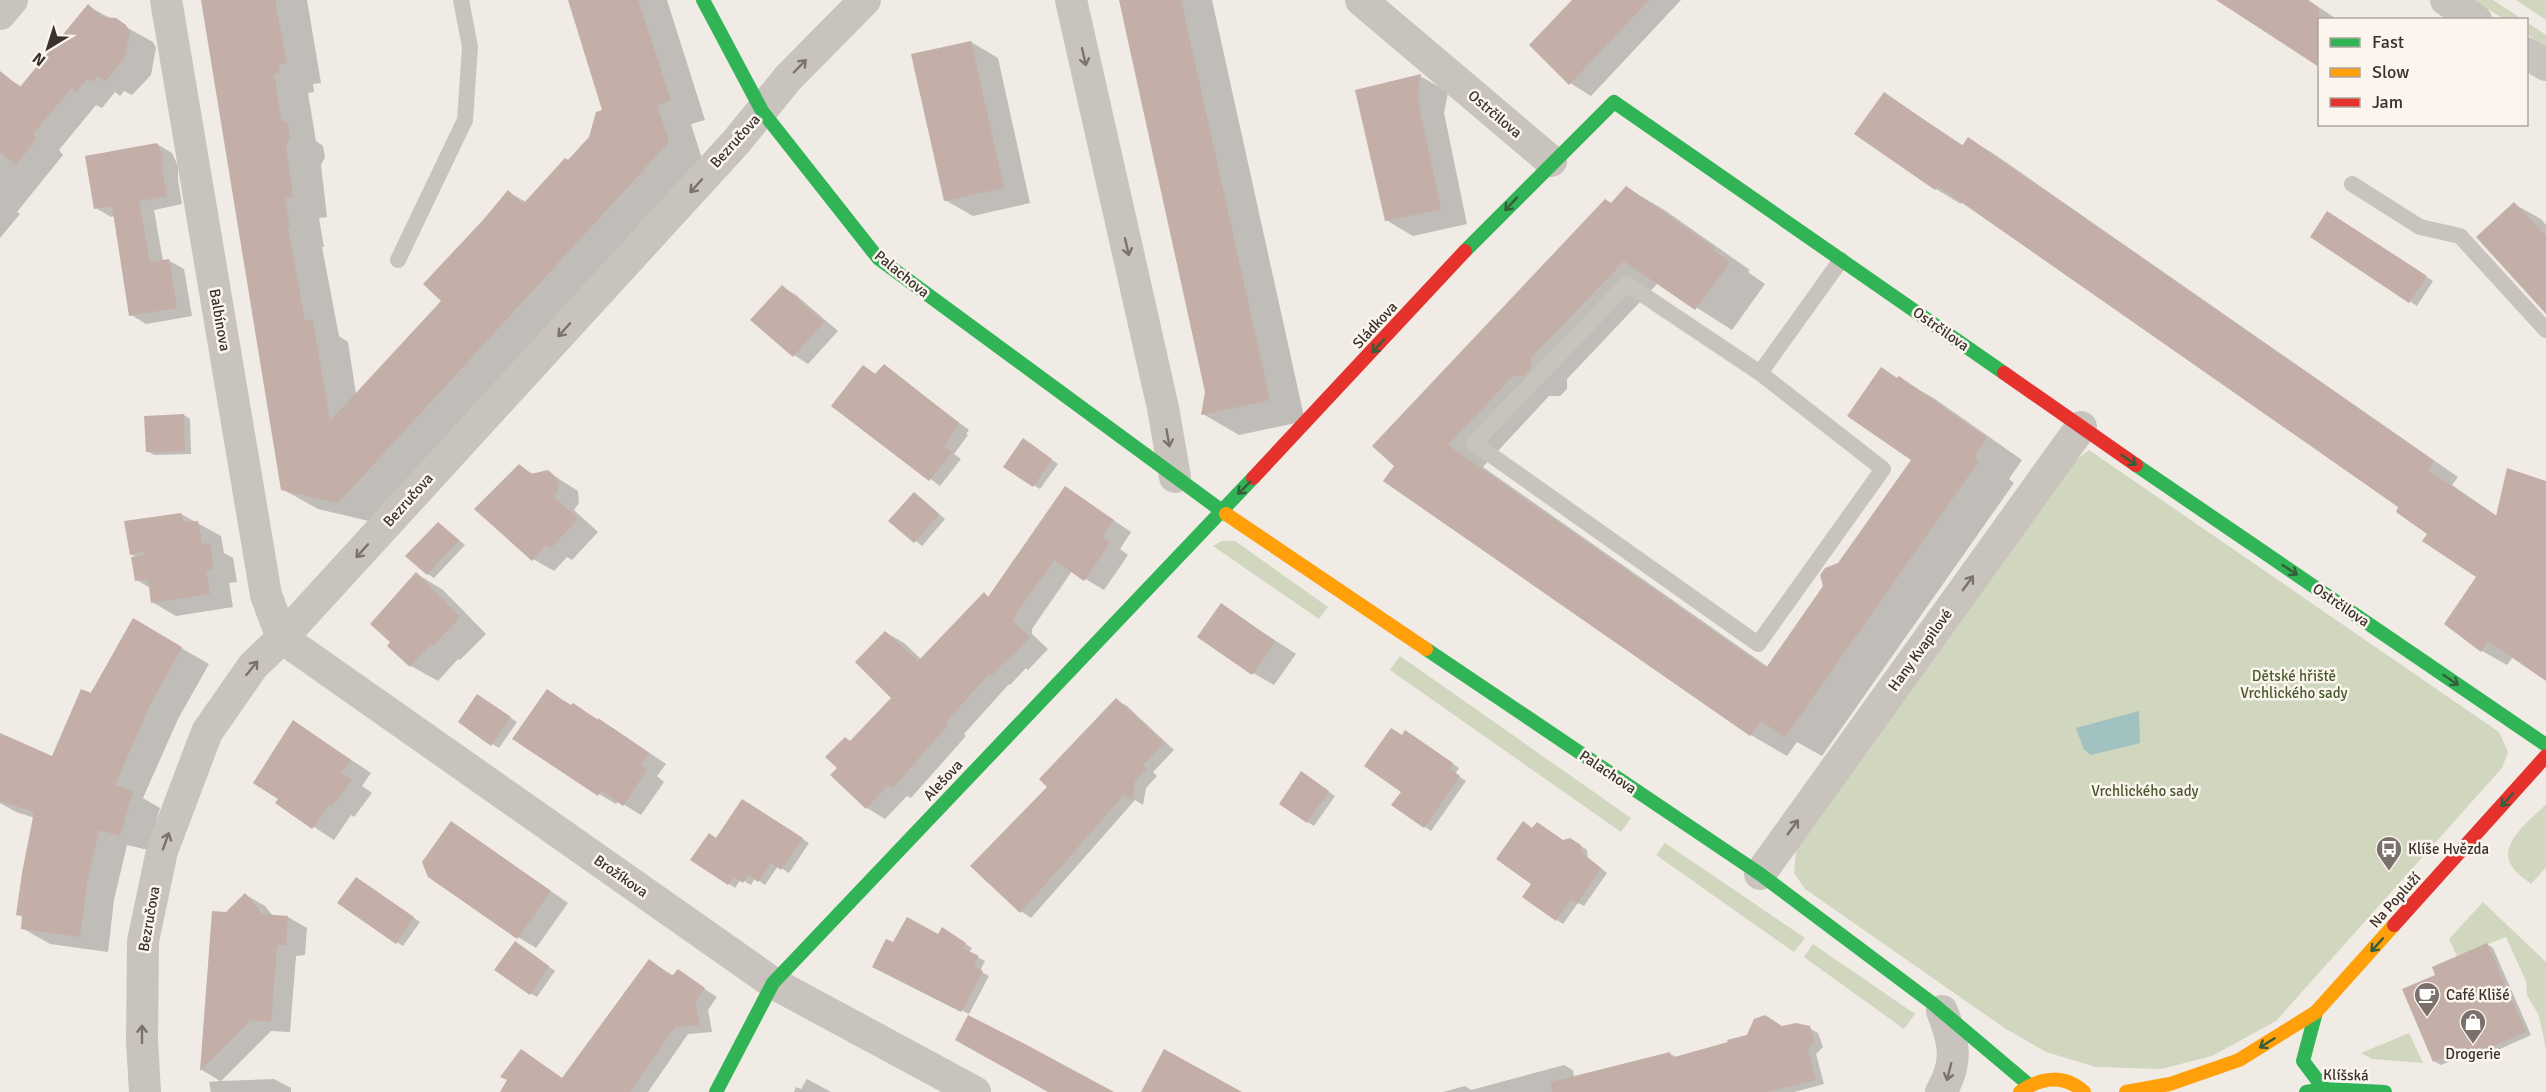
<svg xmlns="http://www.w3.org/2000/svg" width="2546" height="1092" font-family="Signika,sans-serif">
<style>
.green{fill:#d1d6bf}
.water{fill:#a1c2c1}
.shadow{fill:#0003}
.building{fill:#c3afa7}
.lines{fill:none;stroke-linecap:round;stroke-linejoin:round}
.lane{stroke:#c9c3be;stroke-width:16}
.street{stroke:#c9c3be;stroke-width:32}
.fast{stroke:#30b455;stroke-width:14}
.slow{stroke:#ff9f0a;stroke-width:14}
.jam{stroke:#e5322d;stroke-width:14}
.oneway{stroke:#7b726d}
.oneway2{stroke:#375e3a}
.labels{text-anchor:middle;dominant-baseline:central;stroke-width:5;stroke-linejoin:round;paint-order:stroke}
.street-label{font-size:15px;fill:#3b302b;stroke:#fbf5ee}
.park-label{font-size:15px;fill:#4a5a2e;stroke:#fbf5ee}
.poi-label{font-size:15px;fill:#3b302b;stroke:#fbf5ee;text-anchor:start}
</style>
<rect width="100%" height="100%" fill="#f0ebe5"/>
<g class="green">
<polygon points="2474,0 2493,0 2522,19 2504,19"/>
<polygon points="2516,0 2546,0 2546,20"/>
<polygon points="2530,24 2546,35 2546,47 2527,34 2526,27"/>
<polygon points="2089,450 2499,732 2508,752 2502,768 2276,1021 2212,1056 2161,1069 2096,1067 2046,1052 2006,1029 1805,889 1794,873 1796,850 2070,465"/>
<polygon points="1222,541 1235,541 1328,607 1319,619 1213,546"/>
<polygon points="1400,656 1631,818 1621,832 1390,670"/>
<path d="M2546 804V867L2531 884C2525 879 2517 874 2513 868 2495 845 2531 820 2546 804Z"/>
<polygon points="1665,843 1805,938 1794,952 1656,855"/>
<polygon points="2483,902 2546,962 2546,1049 2539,1016 2527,995 2526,981 2506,937 2457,956 2449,939"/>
<polygon points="1813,944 1915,1014 1904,1029 1804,957"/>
<polygon points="2409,1033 2423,1063 2372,1059 2361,1053"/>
</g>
<polygon class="water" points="2139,711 2140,743 2091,755 2084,750 2076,728"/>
<g class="shadow">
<polygon points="202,0 307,0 321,83 313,84 314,92 308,93 316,141 323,146 325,157 321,165 327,217 319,218 324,247 322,247 339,336 348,342 356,394 443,301 508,192 526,202 569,162 591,138 604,111 570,0 667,0 705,120 691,124 703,162 373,522 318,509 282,489"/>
<polygon points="1121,0 1212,0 1305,421 1239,435 1203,414 1207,392"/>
<polygon points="1574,0 1681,0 1591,96 1570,83"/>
<polygon points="2218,0 2308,0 2338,20 2320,20 2320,65"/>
<polygon points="88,6 153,42 156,48 151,75 132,95 124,91 120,96 115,92 102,108 96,105 59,150 63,155 17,212 20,214 0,238 0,87 7,78 22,87"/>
<polygon points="971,42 998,58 1030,203 973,216 945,200"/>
<polygon points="1422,77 1448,92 1444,113 1467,224 1413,236 1386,220 1357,91"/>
<polygon points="1885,94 1964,146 1969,139 1994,154 2458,477 2452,485 2497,516 2546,482 2546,679 2513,657 2507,665 2482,651 2478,577 2401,507 1963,201 1961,204 1936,189 1856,134"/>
<polygon points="157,144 172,153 178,166 178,180 182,204 154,210 163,261 168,260 184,269 192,316 146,324 131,315 115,216 111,217 96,208"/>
<polygon points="1626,188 1663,209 1750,270 1748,272 1765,284 1732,330 1658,283 1567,379 1567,389 1560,396 1549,396 1483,467 1768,667 1913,459 1899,378 1935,399 2022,460 2009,479 2014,483 1822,756 1797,742 1787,756 1751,735 1385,481"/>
<polygon points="2514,204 2541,219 2546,225 2546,313"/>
<polygon points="2334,217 2433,281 2417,306 2312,237"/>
<polygon points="782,287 796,295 838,331 808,364 794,355"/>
<polygon points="884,366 969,430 966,434 968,435 954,454 961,459 940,486 833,405 864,367 877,375"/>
<polygon points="184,415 190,419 191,454 154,455 147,451"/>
<polygon points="1030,444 1058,464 1040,489 1033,485"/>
<polygon points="519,466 535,475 548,472 578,491 579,503 574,510 598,532 572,560 567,557 554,571 533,559"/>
<polygon points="1066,488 1131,532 1120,549 1128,555 1104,590 1072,571 1032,629 1032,634 1048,649 1028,670 1026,668 1010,685 1009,684 964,734 966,736 911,798 907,796 885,819 867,808 839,768 851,742 894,698 885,632 904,643 921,659 984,594 990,598"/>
<polygon points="921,498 945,519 922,546 891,521"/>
<polygon points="181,514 221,536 224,553 233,558 237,582 229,583 233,607 176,616 152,602 150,588 137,580 138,558 131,554"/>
<polygon points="438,523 465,545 434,578 428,574"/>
<polygon points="417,574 443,590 486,634 460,660 458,659 438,681 411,666"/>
<polygon points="1221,605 1296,654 1274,685 1253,673"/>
<polygon points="133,620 209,664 178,719 143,798 160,808 148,850 127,845 114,900 108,952 50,944 22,928 24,918 18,914 35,818 16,812 0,803 0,735 53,758"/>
<polygon points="547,691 616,730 666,764 657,776 664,782 641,815 618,801 616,804 599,794"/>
<polygon points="484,700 517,722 499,748 492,744"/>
<polygon points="1116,700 1127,706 1174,750 1153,772 1157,776 1146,788 1143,805 1135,800 1031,918 1021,911 1049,787"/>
<polygon points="294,722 371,773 362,786 372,793 354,817 351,815 334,840 277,803 280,799"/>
<polygon points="1412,735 1459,768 1455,774 1466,781 1431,831 1393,804 1403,791 1402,737"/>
<polygon points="1308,777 1335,796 1314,826 1308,822"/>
<polygon points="749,805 809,843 789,873 778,866 765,885 755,878 751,885 741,879 735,888 693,859 717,839"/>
<polygon points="452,823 568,903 536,948 518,937"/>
<polygon points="1533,830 1563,841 1578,844 1587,850 1588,858 1607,873 1584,906 1578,903 1563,924 1557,920 1533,884"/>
<polygon points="363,882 420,922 403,946 397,942"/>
<polygon points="246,895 265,906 273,916 288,917 307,928 305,955 296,956 290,1032 271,1031 221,1081 274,1079 291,1088 291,1092 211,1092 209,1082 220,1081 202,1070 213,912 227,914"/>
<polygon points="942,929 972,948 969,953 985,961 980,971 989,976 969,1014 880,970 893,944 938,936"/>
<polygon points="2487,944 2493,948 2531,1035 2478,1059 2470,1053 2441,1065 2434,1061 2437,976"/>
<polygon points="522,947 555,971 537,997 530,993"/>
<polygon points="649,961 674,976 689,979 717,997 708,1010 712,1032 688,1034 648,1092 502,1092 521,1050 563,1079"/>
<polygon points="1783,1028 1809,1028 1818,1033 1823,1047 1816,1054 1824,1084 1794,1092 1443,1092 1465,1086 1471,1090 1564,1065 1573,1070 1574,1078 1669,1053 1676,1057"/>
<polygon points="807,1079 831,1092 794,1092 796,1087 801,1089"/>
</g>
<g class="building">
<polygon points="201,0 275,0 287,63 279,64 280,73 274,74 281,120 288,124 290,137 286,145 293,197 285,198 290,227 288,228 305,321 313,320 330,421 441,301 423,284 483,220 508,190 523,204 565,158 568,160 589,137 596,112 602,110 568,0 638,0 671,100 657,105 669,142 338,503 281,490"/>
<polygon points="1119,0 1181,0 1270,400 1201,415 1205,392"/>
<polygon points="1572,0 1649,0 1569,85 1529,45"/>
<polygon points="2216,0 2308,0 2319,8 2319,67"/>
<polygon points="88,4 102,17 116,18 126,25 130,32 124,59 105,81 98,76 93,82 88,78 74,94 73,86 33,134 37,138 16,165 0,152 0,71 20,87"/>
<polygon points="971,41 1004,188 944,201 911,54"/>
<polygon points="1421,74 1417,96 1441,209 1385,221 1355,90"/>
<polygon points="1884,92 1962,146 1968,137 2434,461 2428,470 2496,516 2507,468 2546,481 2546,681 2488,641 2481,652 2444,624 2476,577 2422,541 2427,534 2396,512 2398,507 1938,186 1935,190 1854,134"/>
<polygon points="157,143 163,157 162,171 167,196 139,201 150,262 169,259 177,308 129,316 112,206 94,209 85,156"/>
<polygon points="1626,186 1715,248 1713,250 1730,262 1695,310 1624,261 1531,358 1531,368 1524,376 1513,376 1448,445 1766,668 1823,586 1820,575 1825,568 1838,563 1911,460 1847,416 1881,367 1897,378 1899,376 1987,438 1974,457 1979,461 1785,737 1761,721 1750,736 1383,481 1394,466 1372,446 1605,199 1611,203"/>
<polygon points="2514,202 2546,236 2546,314 2476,237"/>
<polygon points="2327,211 2427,276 2409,303 2310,237"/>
<polygon points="782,285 824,322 793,357 750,320"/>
<polygon points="884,364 959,423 944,447 952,452 929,481 831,406 863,365 875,374"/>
<polygon points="184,414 185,451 146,452 144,416"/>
<polygon points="1023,438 1052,459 1033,487 1003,467"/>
<polygon points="519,464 531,474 548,470 557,478 558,491 554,497 578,519 550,549 546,545 532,561 474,509"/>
<polygon points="1065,486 1114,520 1102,537 1110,543 1084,581 1054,560 1013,618 1013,621 1030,637 1009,660 1007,659 991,676 989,674 946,722 948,725 892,789 888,785 866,809 830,775 837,768 825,757 845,737 850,741 891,698 855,662 885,631 918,661 984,592 988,597"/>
<polygon points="914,492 939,514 914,543 888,521"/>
<polygon points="181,513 183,522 198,521 202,544 210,543 214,569 206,571 210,594 151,603 148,579 135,581 131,557 144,555 144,552 130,555 124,521"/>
<polygon points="438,522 459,540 427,575 405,556"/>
<polygon points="416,572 460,617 433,646 431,644 410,667 387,646 390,642 370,624"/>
<polygon points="1221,603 1275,641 1252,675 1197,637"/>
<polygon points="133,618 182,647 151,703 115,785 133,791 120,836 99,830 87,883 80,937 21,929 22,916 16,915 22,873 34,812 0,801 0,733 52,756 81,689 91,693"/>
<polygon points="547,689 571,706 573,703 598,720 598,718 649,753 641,765 647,770 623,806 601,790 598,796 512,739"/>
<polygon points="477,694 511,717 491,746 458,722"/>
<polygon points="1116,698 1164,743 1143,765 1147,769 1135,781 1132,800 1124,795 1020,913 970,866 1047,787 1039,779"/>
<polygon points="293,720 351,760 341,773 352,780 332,806 329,804 312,829 275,803 278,799 253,783"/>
<polygon points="1391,728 1402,735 1405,730 1453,763 1450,769 1460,776 1424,828 1391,805 1401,792 1364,766"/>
<polygon points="1301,771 1329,791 1307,823 1279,804"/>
<polygon points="742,799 803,838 781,870 771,863 758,882 748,875 743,883 734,877 728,885 690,860 709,833 716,838"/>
<polygon points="451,821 551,891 517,939 428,877 422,862"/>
<polygon points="1523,821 1532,828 1537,822 1563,840 1570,838 1581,845 1582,853 1601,868 1577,904 1571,899 1556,921 1522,897 1531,884 1496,859"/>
<polygon points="356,877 414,917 396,944 337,903"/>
<polygon points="245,893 262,914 288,916 286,945 277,945 271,1022 251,1020 200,1071 212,911 226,912"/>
<polygon points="907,917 938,934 942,927 966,943 963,948 979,956 974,966 983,971 961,1012 872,967 886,939 893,942"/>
<polygon points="515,941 549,966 530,995 494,970"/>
<polygon points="2487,943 2526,1032 2470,1056 2467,1048 2433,1062 2402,989 2435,975 2432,967"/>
<polygon points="649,959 672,976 678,969 705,988 695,1002 700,1025 675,1027 630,1092 500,1092 507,1080 500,1077 521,1049 562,1078"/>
<polygon points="968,1015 1025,1044 1114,1092 1048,1092 955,1040"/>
<polygon points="1765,1015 1782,1026 1796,1023 1810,1026 1815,1042 1808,1049 1816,1080 1767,1092 1552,1092 1551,1082 1670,1052 1671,1058 1728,1042 1727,1040 1747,1035 1754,1019"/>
<polygon points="1164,1049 1242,1092 1141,1092"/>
</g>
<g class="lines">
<g class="lane">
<polyline points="2352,184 2420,227 2460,236 2546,330"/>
<polyline points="398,260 465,120 470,47 461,0"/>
<polyline points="1760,373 1883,469 1758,644 1474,443 1627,284 1760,373 1841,260"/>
</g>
<g class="street">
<polyline points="166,0 266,595 282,638"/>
<polyline points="1071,0 1163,408 1175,477"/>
<polyline points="1361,0 1551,161"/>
<polyline points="2446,0 2476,20"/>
<polyline points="0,14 12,0"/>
<polyline points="2526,53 2546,65"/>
<polyline points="282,638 773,983 975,1092"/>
<polyline points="1760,874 2081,427"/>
<polyline points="145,1092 142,1041 143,941 162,851 207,732 253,666 282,638 736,142 788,78 865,0"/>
<path d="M1941 1092C1959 1062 1954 1042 1942 1011"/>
</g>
<g class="fast">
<polyline points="703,0 762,111 878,258 1226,514"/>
<polyline points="1465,251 1614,102 2004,373"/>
<polyline points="2136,465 2546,745"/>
<polyline points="1426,649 1760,874 1932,1003 2028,1084"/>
<polyline points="2316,1012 2303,1061 2324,1089"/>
<polyline points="716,1092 773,983 1253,478"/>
<polyline points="2306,1092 2324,1089 2385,1092"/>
</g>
<g class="slow">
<polyline points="1226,514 1426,649"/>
<path d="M2020 1092C2041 1077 2064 1074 2084 1092"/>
<polyline points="2126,1092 2170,1084 2239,1060 2316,1012 2394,925"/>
</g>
<g class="jam">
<polyline points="2004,373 2136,465"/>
<polyline points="1253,478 1465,251"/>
<polyline points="2394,925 2546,756"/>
</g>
</g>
<defs><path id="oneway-shaft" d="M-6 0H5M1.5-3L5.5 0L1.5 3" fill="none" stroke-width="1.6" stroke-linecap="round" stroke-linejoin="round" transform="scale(1.5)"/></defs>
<g class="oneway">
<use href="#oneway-shaft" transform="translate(1084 57) rotate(77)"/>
<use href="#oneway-shaft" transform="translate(800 66) rotate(-46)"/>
<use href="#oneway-shaft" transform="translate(696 186) rotate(132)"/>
<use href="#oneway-shaft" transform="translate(1127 247) rotate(77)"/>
<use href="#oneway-shaft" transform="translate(564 330) rotate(132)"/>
<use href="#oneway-shaft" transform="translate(1168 438) rotate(80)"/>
<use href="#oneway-shaft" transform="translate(362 551) rotate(132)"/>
<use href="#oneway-shaft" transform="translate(1968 583) rotate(-54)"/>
<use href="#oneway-shaft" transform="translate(252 668) rotate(-51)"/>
<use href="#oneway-shaft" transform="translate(1793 827) rotate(-54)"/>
<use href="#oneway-shaft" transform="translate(166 841) rotate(-70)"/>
<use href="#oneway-shaft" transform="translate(142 1034) rotate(-90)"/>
<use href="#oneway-shaft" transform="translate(1949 1072) rotate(104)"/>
</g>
<g class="oneway2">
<use href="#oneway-shaft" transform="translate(1511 204) rotate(133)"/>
<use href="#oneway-shaft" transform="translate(1378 346) rotate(133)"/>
<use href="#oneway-shaft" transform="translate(2129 460) rotate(34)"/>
<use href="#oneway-shaft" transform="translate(1244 488) rotate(135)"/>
<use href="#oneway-shaft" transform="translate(2290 570) rotate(34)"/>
<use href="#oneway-shaft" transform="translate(2451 680) rotate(34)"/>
<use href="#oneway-shaft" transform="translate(2507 800) rotate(132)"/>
<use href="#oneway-shaft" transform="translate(2377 945) rotate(132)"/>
<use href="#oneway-shaft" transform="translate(2267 1043) rotate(148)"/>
</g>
<defs>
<g id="bus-pin" transform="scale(1.35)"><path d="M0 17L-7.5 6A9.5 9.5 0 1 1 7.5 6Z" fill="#7a716c" stroke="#fbf5ee"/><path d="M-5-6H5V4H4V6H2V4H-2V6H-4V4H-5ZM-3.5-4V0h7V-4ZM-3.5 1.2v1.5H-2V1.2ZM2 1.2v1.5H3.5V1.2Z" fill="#fff"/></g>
<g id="cafe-pin" transform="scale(1.35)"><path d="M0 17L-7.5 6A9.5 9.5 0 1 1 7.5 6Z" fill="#7a716c" stroke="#fbf5ee"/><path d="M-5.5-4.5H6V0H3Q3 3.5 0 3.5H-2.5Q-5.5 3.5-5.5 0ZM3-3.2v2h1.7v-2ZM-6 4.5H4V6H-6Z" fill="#fff"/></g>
<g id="shop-pin" transform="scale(1.35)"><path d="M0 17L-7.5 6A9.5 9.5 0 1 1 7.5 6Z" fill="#7a716c" stroke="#fbf5ee"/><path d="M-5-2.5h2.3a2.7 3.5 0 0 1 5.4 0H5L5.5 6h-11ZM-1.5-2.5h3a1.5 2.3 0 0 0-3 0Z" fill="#fff"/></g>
</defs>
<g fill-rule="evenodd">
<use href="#bus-pin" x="2389" y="849"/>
<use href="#cafe-pin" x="2427" y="995"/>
<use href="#shop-pin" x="2473" y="1022"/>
</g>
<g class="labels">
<g class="street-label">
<text transform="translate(1495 114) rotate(40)">Ostrčilova</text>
<text transform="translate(735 141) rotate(-48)">Bezručova</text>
<text transform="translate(902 274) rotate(39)">Palachova</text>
<text transform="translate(220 320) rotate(80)">Balbínova</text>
<text transform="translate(1375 325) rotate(-47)">Sládkova</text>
<text transform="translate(1941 329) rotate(35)">Ostrčilova</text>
<text transform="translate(408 500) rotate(-48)">Bezručova</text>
<text transform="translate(2341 605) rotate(34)">Ostrčilova</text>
<text transform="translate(1920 650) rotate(-54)">Hany Kvapilové</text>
<text transform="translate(1608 772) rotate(34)">Palachova</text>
<text transform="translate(943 780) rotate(-47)">Alešova</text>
<text transform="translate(621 876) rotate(35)">Brožíkova</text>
<text transform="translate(2395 900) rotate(-48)">Na Popluží</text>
<text transform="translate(149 919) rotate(-80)">Bezručova</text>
<text transform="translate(2346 1075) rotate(1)">Klíšská</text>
</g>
<g class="park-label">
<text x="2294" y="676">Dětské hřiště<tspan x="2294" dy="17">Vrchlického sady</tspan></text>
<text x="2145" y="791">Vrchlického sady</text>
</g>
<g class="poi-label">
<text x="2408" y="849">Klíše Hvězda</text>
<text x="2446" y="995">Café Klišé</text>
<text x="2473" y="1054" text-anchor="middle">Drogerie</text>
</g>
</g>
<rect x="2318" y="18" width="210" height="108" fill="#fbf5ee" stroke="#aea6a0" stroke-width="1.5"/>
<rect x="2330" y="38" width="30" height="9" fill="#30b455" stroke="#aea6a0" stroke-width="1.5"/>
<text x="2372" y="48" font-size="18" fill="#3b302b">Fast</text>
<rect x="2330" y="68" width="30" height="9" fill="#ff9f0a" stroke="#aea6a0" stroke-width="1.5"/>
<text x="2372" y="78" font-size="18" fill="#3b302b">Slow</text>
<rect x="2330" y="98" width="30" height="9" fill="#e5322d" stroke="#aea6a0" stroke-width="1.5"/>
<text x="2372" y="108" font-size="18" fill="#3b302b">Jam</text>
<g transform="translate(48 48) rotate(218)" stroke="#fbf5ee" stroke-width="4.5" paint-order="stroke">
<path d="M0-4.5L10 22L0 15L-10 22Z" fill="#3b302b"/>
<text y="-9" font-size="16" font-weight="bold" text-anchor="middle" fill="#3b302b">N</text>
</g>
</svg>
